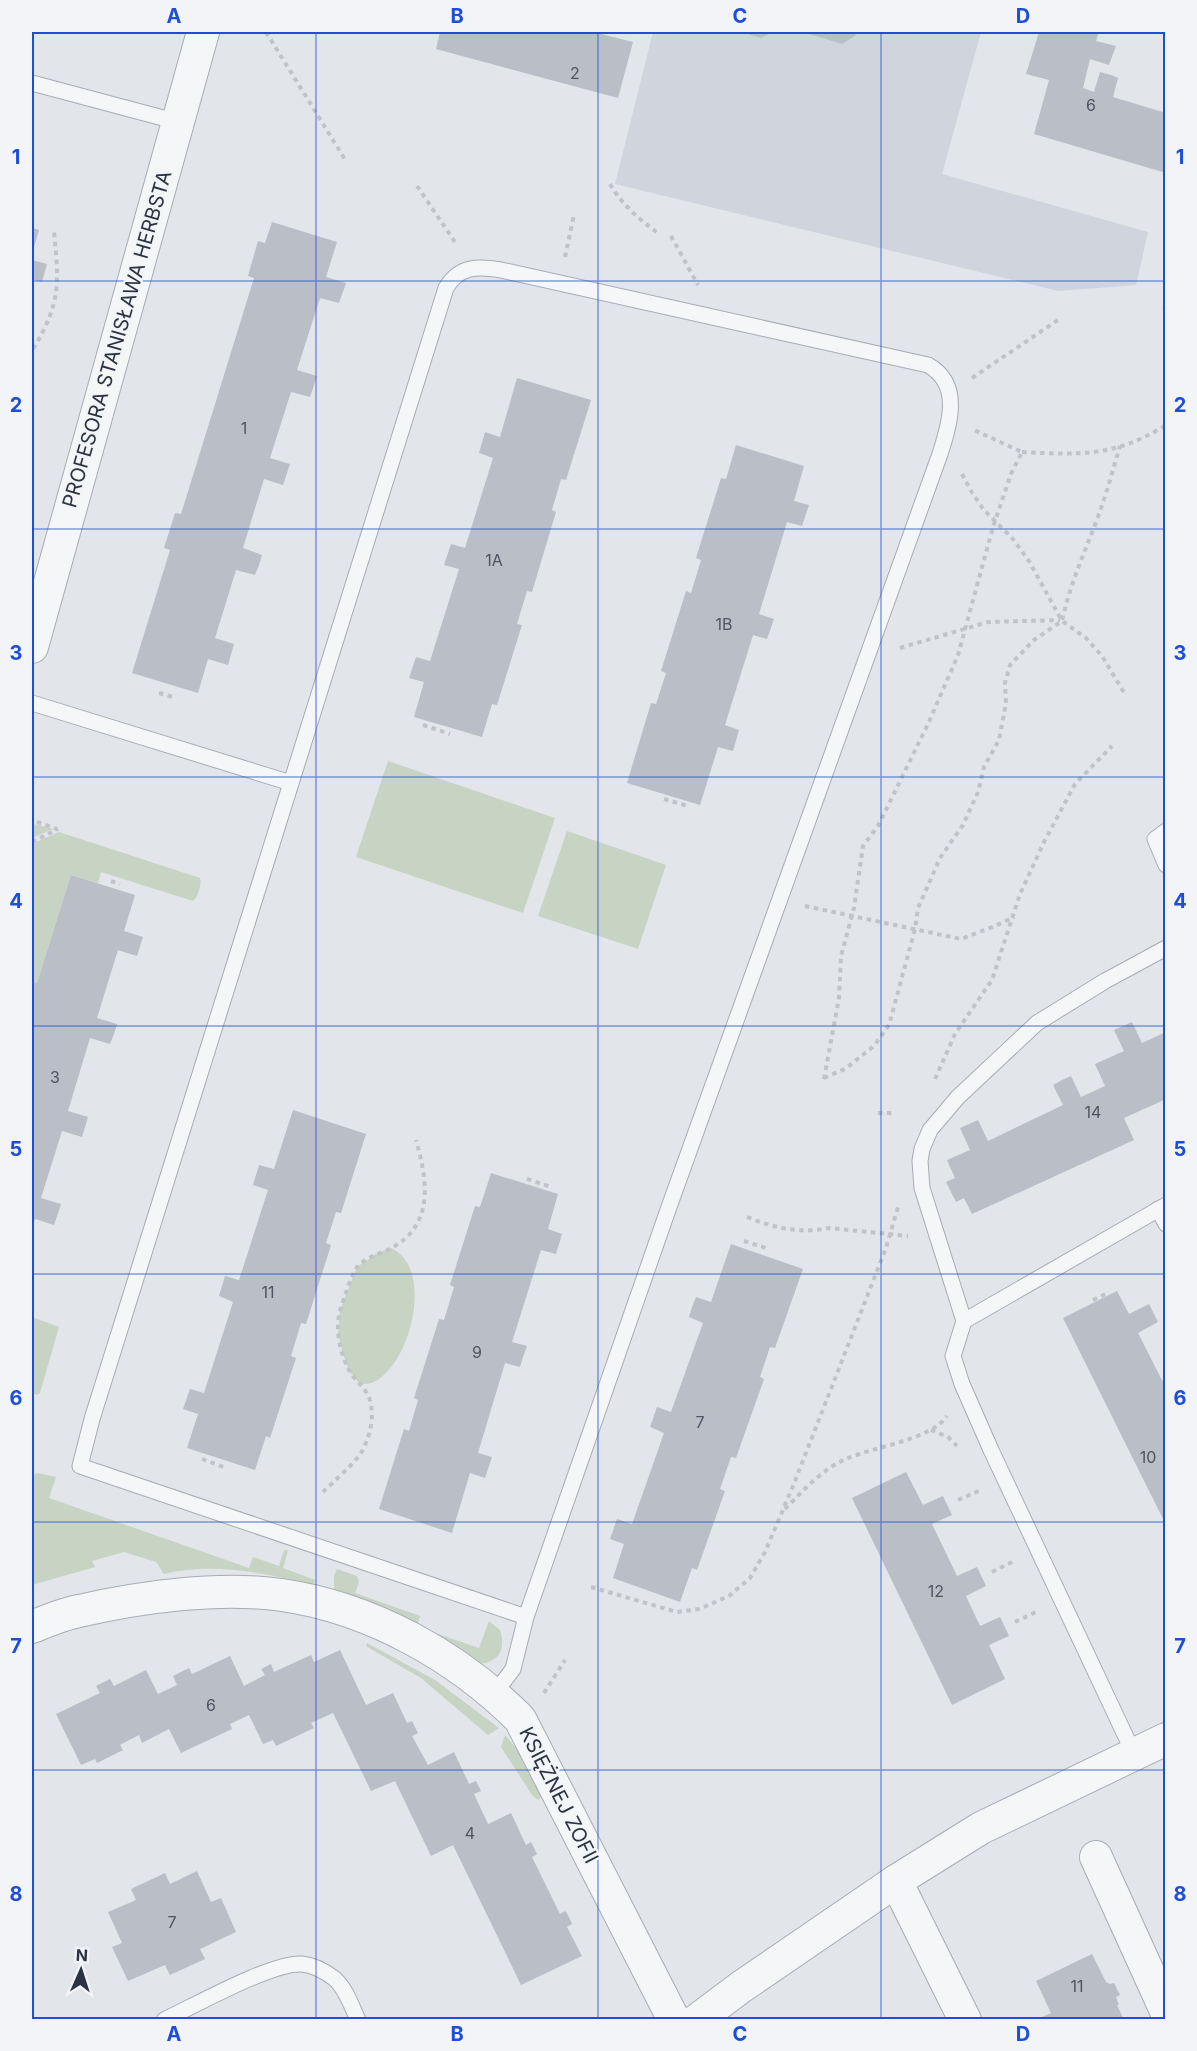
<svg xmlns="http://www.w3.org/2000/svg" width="1197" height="2051" font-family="Inter,sans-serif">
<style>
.built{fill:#d0d4dc}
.green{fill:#c7d3c3}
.building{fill:#b9bec7}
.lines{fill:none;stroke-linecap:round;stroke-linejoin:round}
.lane-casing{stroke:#a7acb4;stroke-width:17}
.street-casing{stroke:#a7acb4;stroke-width:34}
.path{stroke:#c0c3c8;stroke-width:4;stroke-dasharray:4.5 4.5;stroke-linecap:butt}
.lane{stroke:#f5f6f8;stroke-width:15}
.street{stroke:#f5f6f8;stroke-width:32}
.grid{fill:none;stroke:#1d4ed8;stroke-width:1.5;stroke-opacity:0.55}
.labels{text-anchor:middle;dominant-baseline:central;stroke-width:4.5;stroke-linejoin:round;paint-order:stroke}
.number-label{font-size:16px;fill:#4e5562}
.street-label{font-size:20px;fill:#2b3241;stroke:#f2f4f7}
.neatline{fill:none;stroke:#1d4ed8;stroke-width:2}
.grid-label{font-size:20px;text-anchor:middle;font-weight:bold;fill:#1d4ed8}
</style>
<rect width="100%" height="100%" fill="#e2e5ea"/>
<polygon class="built" points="653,32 981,32 942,174 1148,232 1136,285 1058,291 615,184"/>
<g class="green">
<polygon points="388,761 555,818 523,913 356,857"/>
<polygon points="34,824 53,829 32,838"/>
<polygon points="567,831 666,865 638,949 538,916"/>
<path d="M59 832 200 878C202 884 198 897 193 901L101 872 98 883 71 875 37 983 32 982V844Z"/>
<path d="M391 1248C435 1268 411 1364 374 1382 370 1384 364 1384 360 1384L349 1371 343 1354 338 1333 340 1310 357 1267 376 1254Z"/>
<polygon points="32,1317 59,1327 40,1393 37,1395 32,1393"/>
<path d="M38 1473 56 1477 49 1498 249 1568 253 1557 279 1566 284 1550 288 1551 283 1568 315 1580 314 1585C268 1573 210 1562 164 1574L156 1562 124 1552 92 1561 95 1567 32 1585V1475Z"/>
<path d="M337 1569 357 1576 359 1582 355 1593 420 1616 417 1627 479 1648 489 1621 500 1630C506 1649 500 1661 480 1664L334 1591V1576Z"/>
<polygon points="367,1643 435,1680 499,1728 488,1735 421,1678 369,1648 366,1646"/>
<polygon points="505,1735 522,1755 545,1795 538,1800 532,1795 501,1747"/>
</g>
<g class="building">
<polygon points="440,32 593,32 633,42 618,98 436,49"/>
<polygon points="742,32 773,32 761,38"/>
<polygon points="803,32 857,32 855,36 842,44"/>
<polygon points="1039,32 1099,32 1096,41 1116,46 1109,65 1090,59 1083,88 1094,92 1100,72 1111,75 1118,78 1113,97 1166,113 1166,173 1034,134 1049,80 1026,74"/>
<polygon points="272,222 337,242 326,277 346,283 339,303 320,298 297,370 317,376 310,397 291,392 270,458 290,464 283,485 264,479 243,548 262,555 259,565 255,575 236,570 215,638 234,644 228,665 208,659 198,693 132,673 170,550 164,548 175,513 181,514 254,278 248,276 258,241 265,243"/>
<polygon points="32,228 39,230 32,254"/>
<polygon points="32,260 47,264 42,282 32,279"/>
<polygon points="517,378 591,400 566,480 561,479 552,510 556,512 532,592 527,591 517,624 522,625 497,705 492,704 482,737 414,717 424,682 409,678 416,657 430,661 459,569 444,565 451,544 465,548 493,458 479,453 485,432 500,437"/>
<polygon points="736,445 804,466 794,501 809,505 802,526 787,522 759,614 774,619 767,639 753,635 725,725 739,730 733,751 718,747 700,805 627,783 651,703 656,704 666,673 661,671 686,591 691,593 701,560 696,558 721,478 726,479"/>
<polygon points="71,875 135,895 124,931 143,937 137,956 118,950 97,1018 117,1024 114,1034 110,1044 90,1038 68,1111 88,1117 82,1137 62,1131 41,1198 61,1204 54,1225 35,1219 32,1227 32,982 37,983"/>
<polygon points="1132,1022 1142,1043 1166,1032 1166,1099 1124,1118 1134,1140 972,1214 964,1198 956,1202 946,1182 955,1178 947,1160 970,1150 960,1128 978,1120 988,1141 1063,1105 1053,1085 1062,1080 1071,1076 1081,1097 1105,1086 1095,1064 1124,1051 1114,1030"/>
<polygon points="293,1110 366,1134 341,1213 336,1212 326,1243 331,1245 306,1324 301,1323 291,1356 296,1358 270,1438 266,1436 255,1470 187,1448 198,1414 183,1409 190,1389 204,1393 233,1302 219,1296 225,1276 239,1280 268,1190 253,1185 259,1165 274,1169"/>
<polygon points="491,1173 558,1194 548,1229 562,1234 556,1254 541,1250 512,1342 527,1346 523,1357 520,1367 505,1363 478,1453 492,1457 485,1478 470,1473 452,1533 379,1509 404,1429 409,1431 418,1400 414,1398 439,1319 444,1320 454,1287 450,1285 475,1206 480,1207"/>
<polygon points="731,1244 803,1269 775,1348 770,1347 760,1377 764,1379 736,1458 731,1457 720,1489 725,1491 697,1570 692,1568 680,1602 613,1578 624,1544 610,1539 617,1519 632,1524 664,1433 650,1427 657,1407 671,1412 703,1323 689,1317 692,1307 696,1297 711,1302"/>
<polygon points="1117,1291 1129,1314 1149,1304 1158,1322 1138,1333 1166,1388 1166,1525 1063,1318"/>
<polygon points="906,1472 923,1505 943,1496 952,1515 932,1524 957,1576 977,1567 986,1586 966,1596 980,1626 1000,1617 1009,1636 989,1645 1005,1679 952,1705 852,1498"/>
<polygon points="340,1650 366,1705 393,1693 407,1723 412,1721 418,1733 412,1736 428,1765 454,1752 469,1784 476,1781 481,1791 474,1794 488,1824 511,1813 526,1845 531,1842 537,1854 532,1857 560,1914 565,1911 568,1915 572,1924 567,1927 582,1956 521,1985 453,1845 431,1856 395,1781 371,1791 333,1713 311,1723 314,1728 276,1746 273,1740 263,1744 249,1715 230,1724 232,1729 181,1753 169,1729 142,1743 139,1735 120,1745 123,1750 97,1763 95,1759 81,1765 56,1714 100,1693 96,1686 110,1679 114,1686 146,1670 158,1694 177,1685 173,1676 189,1668 192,1674 230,1656 244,1686 265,1675 261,1669 271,1664 274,1672 311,1655 314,1662"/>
<polygon points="197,1871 211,1902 221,1898 236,1932 200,1949 205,1959 170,1975 165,1965 128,1981 112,1947 122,1943 108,1912 136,1900 131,1889 165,1873 170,1884"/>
<polygon points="1092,1954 1106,1982 1110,1984 1114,1983 1120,1995 1116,1997 1119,2005 1117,2005 1124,2020 1041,2020 1040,2018 1051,2013 1036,1981"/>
</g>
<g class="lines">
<g class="lane-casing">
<g id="lane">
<polyline points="32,83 178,122"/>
<polyline points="32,703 291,783"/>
<polyline points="1166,831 1155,839 1166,865"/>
<polyline points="1158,1209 1166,1224"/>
<polyline points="964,1321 1166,1205"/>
<path d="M494 1694 513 1669 526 1617 669 1207 940 454C950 423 962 384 928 365L501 270C477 266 459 266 446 288L92 1419 80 1466 526 1617"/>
<polyline points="1134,1754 991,1450 962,1384 953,1356 964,1321 922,1188 920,1161 922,1149 930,1130 958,1097 1037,1023 1105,981 1166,948"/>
<path d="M164 2020C194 2006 272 1962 302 1964 313 1965 326 1972 335 1979 346 1989 352 2007 358 2020"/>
</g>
</g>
<g class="street-casing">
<g id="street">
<polyline points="32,647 203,32"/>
<path d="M32 1627C47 1621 63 1614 79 1611 140 1597 219 1586 282 1595 371 1608 457 1656 520 1719L674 2020"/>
<polyline points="1096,1857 1166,2011"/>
<polyline points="896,1881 965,2020"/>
<polyline points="697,2020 741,1987 896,1881 981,1828 1166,1739"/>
</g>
</g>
<g class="path">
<polyline points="266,32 346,161"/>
<path d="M610 184C622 205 639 219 659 234"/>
<polyline points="417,186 457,245"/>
<polyline points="671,236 698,285"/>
<polyline points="565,257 574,215"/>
<polyline points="1163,307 1166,308"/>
<path d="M33 349C61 303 59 284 54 232"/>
<polyline points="972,378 1061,318"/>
<path d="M1022 452C1080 455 1115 457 1166 425"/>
<polyline points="962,474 971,491 983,509 1012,538 1029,561 1062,621 1086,638 1102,656 1126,696"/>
<polyline points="900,648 988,622 1060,620"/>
<polyline points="159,693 173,697"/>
<polyline points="423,725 450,734"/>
<polyline points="664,799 688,806"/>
<polyline points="37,822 57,829"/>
<polyline points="32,842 58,829"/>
<polyline points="111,881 120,884"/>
<polyline points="805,906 961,939 995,926 1014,917"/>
<path d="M824 1078 845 1069 874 1046 889 1025 915 929 918 908 940 858 963 825 978 792 984 767 999 740 1006 703 1005 683 1010 665 1034 640 1062 621C1070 583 1086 550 1099 514 1107 492 1113 469 1120 446"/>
<polyline points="824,1079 839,998 841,956 854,908 863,846 878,826 928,724 958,655 993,527 1011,474 1022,452 974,430"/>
<polyline points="935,1079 955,1034 992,980 1020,894 1044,842 1075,784 1112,746"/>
<polyline points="878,1113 894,1113"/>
<polyline points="527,1179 551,1187"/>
<path d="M747 1217C775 1228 799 1234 829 1228L908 1236"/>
<polyline points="744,1241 766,1248"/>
<polyline points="1093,1300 1106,1294"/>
<polyline points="931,1430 948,1437 957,1446"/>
<polyline points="202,1459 226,1468"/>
<path d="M323 1492C335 1480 351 1467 361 1453 371 1436 377 1409 366 1392 361 1384 353 1378 349 1370 340 1353 334 1327 341 1308 344 1298 352 1273 358 1266 370 1254 386 1253 398 1244 435 1219 426 1176 416 1140"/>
<polyline points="958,1500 981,1490"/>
<path d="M785 1509C803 1491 822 1469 846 1459 872 1447 931 1440 947 1416"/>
<polyline points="992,1572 1014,1561"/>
<polyline points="591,1587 677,1612 699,1609 729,1596 750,1578 765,1552 793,1486 886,1248 898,1207"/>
<polyline points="1015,1622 1038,1611"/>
<polyline points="544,1693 565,1660"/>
</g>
<use href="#lane" class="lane"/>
<use href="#street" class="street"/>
</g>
<path class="grid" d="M316 32V2020M598 32V2020M881 32V2020M32 281H1166M32 529H1166M32 777H1166M32 1026H1166M32 1274H1166M32 1522H1166M32 1770H1166"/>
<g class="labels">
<g class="number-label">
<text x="575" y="73">2</text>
<text x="1091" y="105">6</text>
<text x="244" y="428">1</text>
<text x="494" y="560">1A</text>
<text x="724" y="624">1B</text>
<text x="55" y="1077">3</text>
<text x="1093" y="1112">14</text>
<text x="268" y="1292">11</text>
<text x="477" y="1352">9</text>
<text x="700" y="1422">7</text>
<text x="1148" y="1457">10</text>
<text x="936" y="1591">12</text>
<text x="211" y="1705">6</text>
<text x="470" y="1833">4</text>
<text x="172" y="1922">7</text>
<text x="1077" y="1986">11</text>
</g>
<g class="street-label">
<text transform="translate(117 339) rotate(-74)">PROFESORA STANISŁAWA HERBSTA</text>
<text transform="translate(559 1795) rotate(63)">KSIĘŻNEJ ZOFII</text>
</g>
</g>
<rect width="1197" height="2051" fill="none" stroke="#f2f4f7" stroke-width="66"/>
<g transform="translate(81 1970) rotate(3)" stroke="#f2f4f7" stroke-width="4.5" paint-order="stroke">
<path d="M0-4.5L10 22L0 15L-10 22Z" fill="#2b3241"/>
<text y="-9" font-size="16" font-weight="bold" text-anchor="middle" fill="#2b3241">N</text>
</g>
<rect x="33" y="33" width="1131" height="1985" class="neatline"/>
<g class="grid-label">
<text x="174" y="23">A</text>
<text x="457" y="23">B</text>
<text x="740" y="23">C</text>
<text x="1023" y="23">D</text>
<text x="16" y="164">1</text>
<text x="1180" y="164">1</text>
<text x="16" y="412">2</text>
<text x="1180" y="412">2</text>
<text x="16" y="660">3</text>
<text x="1180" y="660">3</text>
<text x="16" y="908">4</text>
<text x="1180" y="908">4</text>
<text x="16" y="1156">5</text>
<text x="1180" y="1156">5</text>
<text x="16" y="1405">6</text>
<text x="1180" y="1405">6</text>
<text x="16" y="1653">7</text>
<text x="1180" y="1653">7</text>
<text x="16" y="1901">8</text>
<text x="1180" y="1901">8</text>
<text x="174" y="2041">A</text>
<text x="457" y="2041">B</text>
<text x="740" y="2041">C</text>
<text x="1023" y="2041">D</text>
</g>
</svg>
